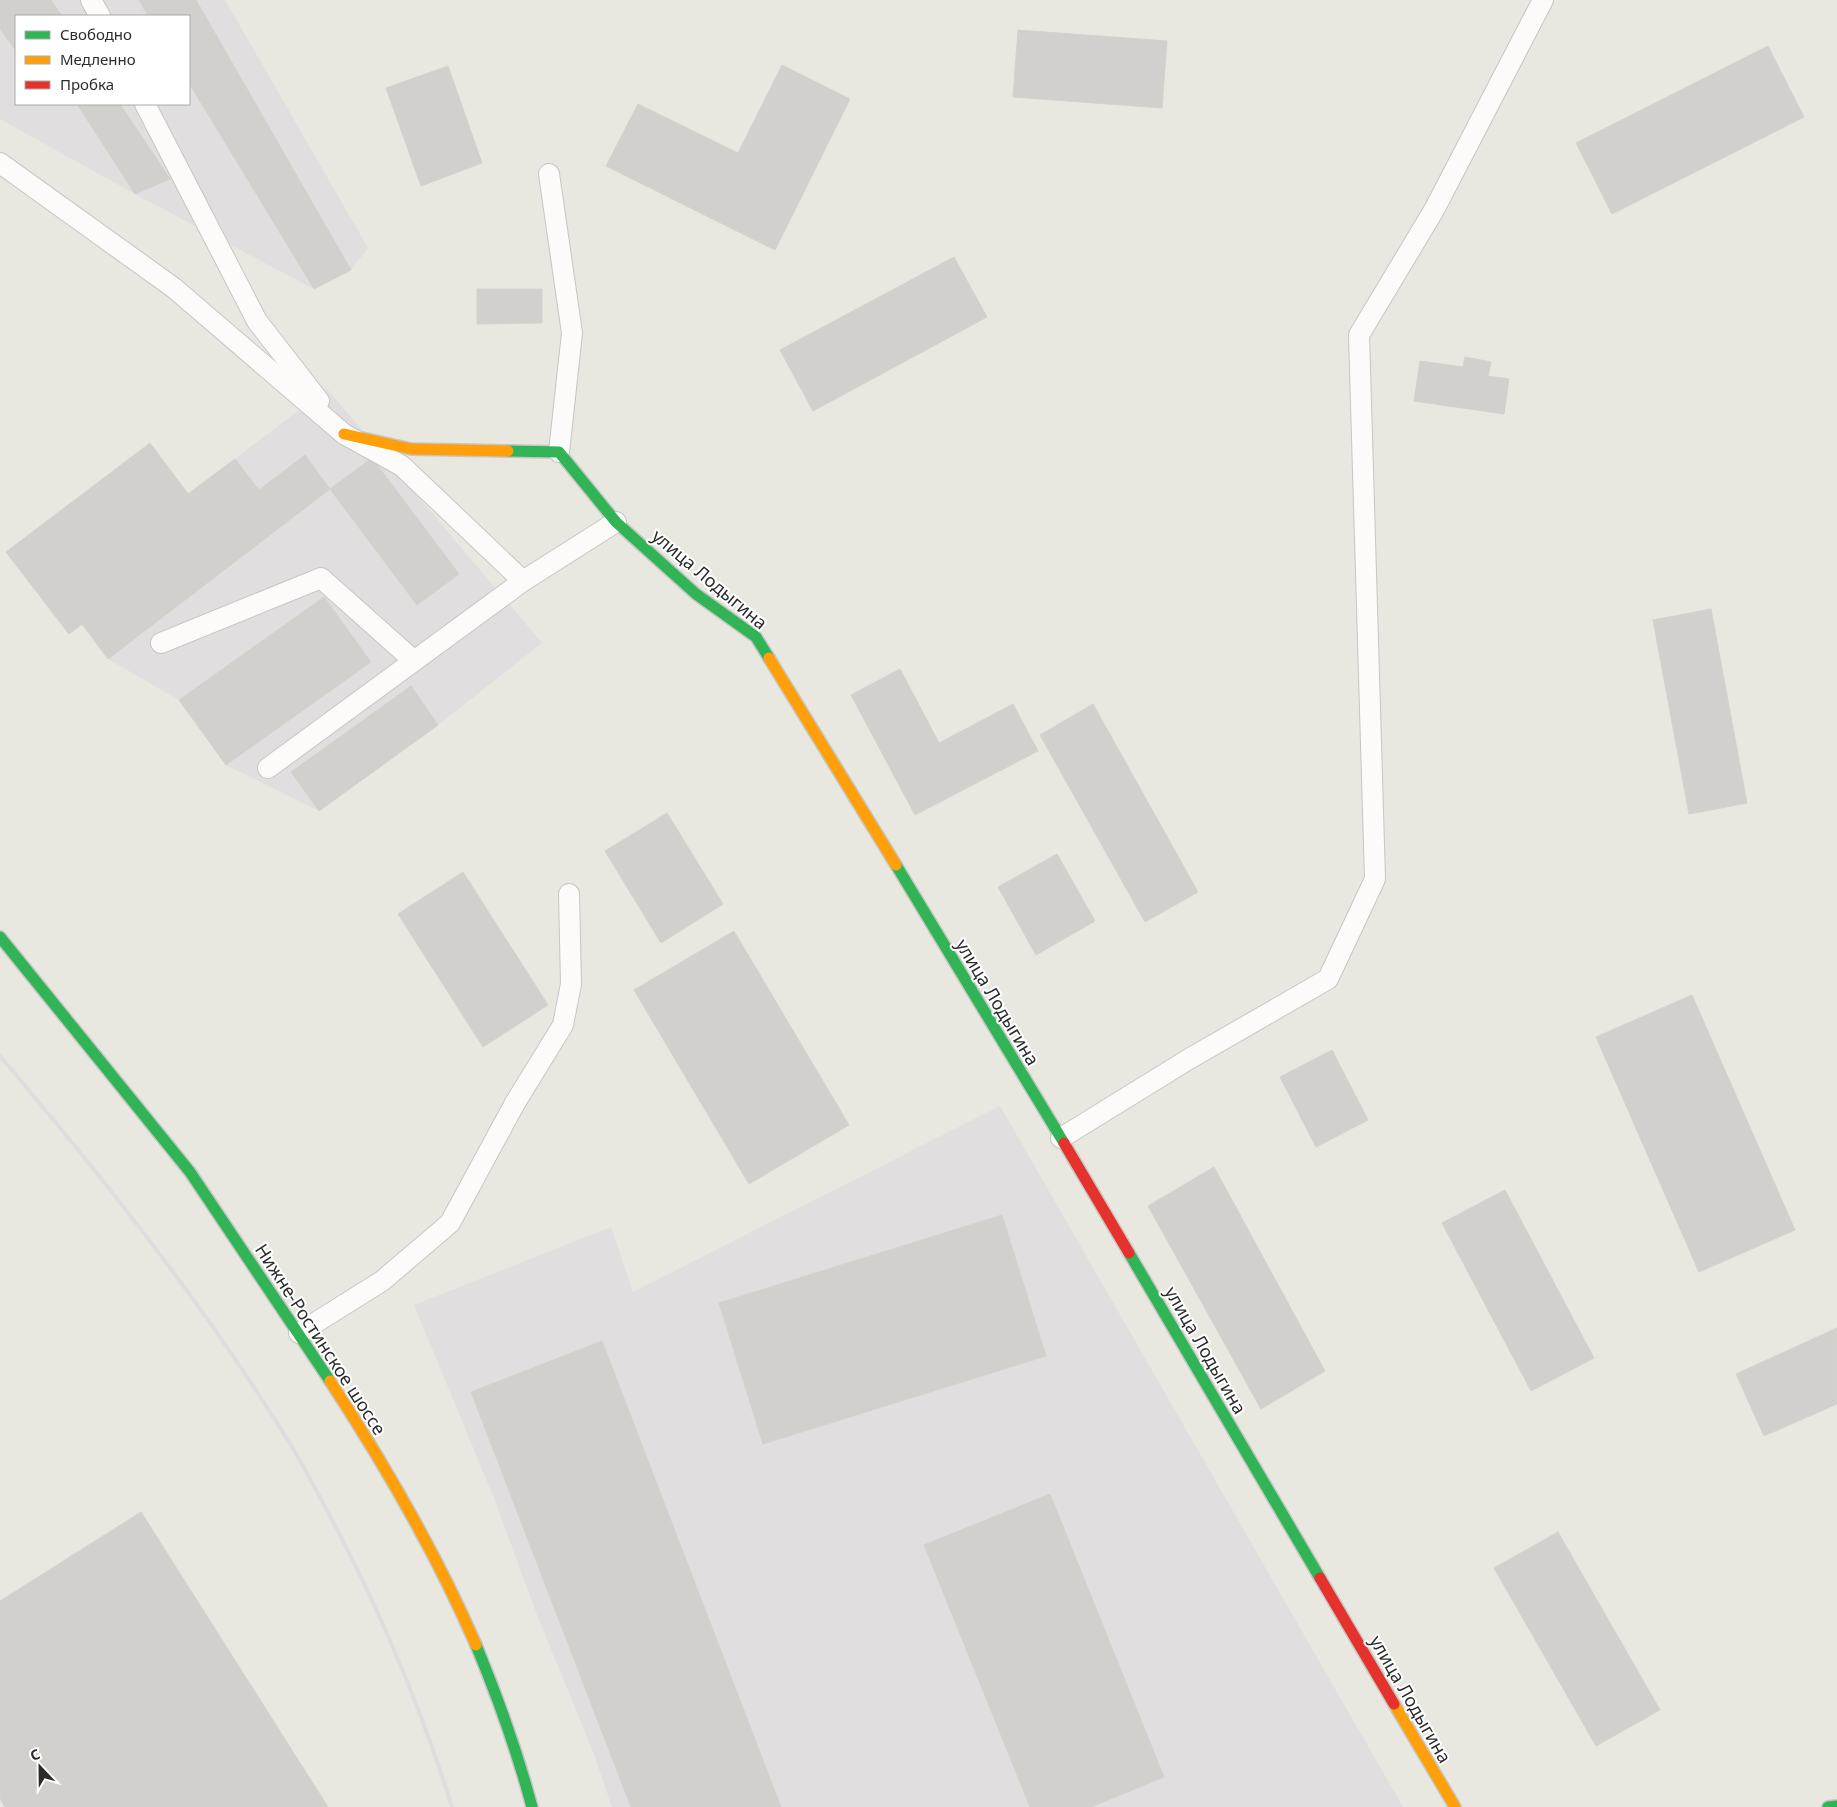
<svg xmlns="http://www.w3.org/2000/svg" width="1837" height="1807" font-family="'Noto Sans',sans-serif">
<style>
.industrial{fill:#e0dedf;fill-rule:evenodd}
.building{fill:#d1d0cc;stroke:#d3d2cd}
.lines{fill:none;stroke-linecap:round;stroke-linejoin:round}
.lane-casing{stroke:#c6c6c5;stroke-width:22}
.fast-casing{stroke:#c6c6c5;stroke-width:14}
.slow-casing{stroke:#c6c6c5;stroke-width:14}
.jam-casing{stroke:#c6c6c5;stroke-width:14}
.lane{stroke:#fcfbfa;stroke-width:20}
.fast{stroke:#30b455;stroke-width:11}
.slow{stroke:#ff9f0a;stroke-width:11}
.jam{stroke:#e5322d;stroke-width:11}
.rail{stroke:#dedede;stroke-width:4}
.labels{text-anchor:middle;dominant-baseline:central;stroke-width:4;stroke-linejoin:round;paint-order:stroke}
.street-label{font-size:18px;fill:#2b2b2b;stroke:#fff}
</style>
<rect width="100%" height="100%" fill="#e8e7e0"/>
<g class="industrial">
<path d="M0 0H225L368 248 351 270 314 289 135 194 0 119ZM16 16H189V104H16Z"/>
<polygon points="327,389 542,643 438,725 319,811 226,765 179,700 108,659 188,494"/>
<polygon points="1000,1106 1403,1807 612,1807 594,1754 537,1615 494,1498 414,1305 611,1227 633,1292"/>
</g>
<g class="building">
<polygon points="0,0 51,0 62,16 16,16 16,51 0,29"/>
<polygon points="139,0 196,0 351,270 314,289 189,83 189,16 148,16"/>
<polygon points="1018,30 1167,41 1162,108 1013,97"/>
<polygon points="1768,46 1804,117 1612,214 1576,143"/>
<polygon points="782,65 850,99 775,250 606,166 638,104 738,153"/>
<polygon points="448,66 482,163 421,186 386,88"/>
<polygon points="77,104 120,104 170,179 135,194"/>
<polygon points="954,257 987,317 813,411 780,350"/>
<polygon points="477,289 542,289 542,323 477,324"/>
<polygon points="1465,357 1491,362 1488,376 1509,379 1504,414 1414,401 1420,361 1463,367"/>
<polygon points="150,443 212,526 69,634 6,552"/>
<polygon points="305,455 330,489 108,659 82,624 212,526 188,494 235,459 259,490"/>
<polygon points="372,458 459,574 417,605 330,489"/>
<polygon points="324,597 371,662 226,765 179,700"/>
<polygon points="1711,609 1747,803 1689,814 1653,620"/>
<polygon points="900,669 939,743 1013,704 1038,751 915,815 851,695"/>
<polygon points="411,686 438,725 319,811 291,772"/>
<polygon points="1093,704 1198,892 1145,922 1040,735"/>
<polygon points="667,813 723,904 661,943 605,851"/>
<polygon points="1057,854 1095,921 1036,955 998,887"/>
<polygon points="463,872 548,1005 483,1047 398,914"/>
<polygon points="734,931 849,1125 749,1184 634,990"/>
<polygon points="1692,995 1795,1230 1699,1272 1596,1037"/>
<polygon points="1332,1050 1368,1120 1316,1147 1280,1077"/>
<polygon points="1214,1167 1325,1371 1261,1409 1148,1206"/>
<polygon points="1505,1190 1594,1358 1531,1391 1442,1223"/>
<polygon points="1002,1215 1046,1356 763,1444 719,1303"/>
<polygon points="1837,1328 1837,1404 1764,1436 1736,1374"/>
<polygon points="602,1341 781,1807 631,1807 471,1392"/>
<polygon points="1050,1494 1164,1777 1091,1807 1030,1807 924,1545"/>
<polygon points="141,1512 328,1807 5,1807 0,1798 0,1601"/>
<polygon points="1558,1532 1660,1710 1596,1746 1494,1568"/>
</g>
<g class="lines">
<g class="lane-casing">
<g id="lane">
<polyline points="91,0 100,16"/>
<polyline points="145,104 257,321 319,401"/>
<polyline points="0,163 174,288 344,434 402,466 523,581"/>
<polyline points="549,174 572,333 559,452"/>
<polyline points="161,643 321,578 413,660"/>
<polyline points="268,768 523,581 616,522"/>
<polyline points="1061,1138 1189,1059 1328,979 1375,879 1359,335 1434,210 1543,0"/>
<polyline points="299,1333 382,1281 450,1223 515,1103 563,1025 571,984 569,894"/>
</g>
</g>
<g class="fast-casing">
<g id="fast">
<polyline points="508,451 559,452 616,522 696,594 756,637 769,658"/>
<polyline points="896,865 1064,1143"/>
<polyline points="0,937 190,1172 330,1381"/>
<polyline points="1129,1253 1320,1578"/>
<path d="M476 1645C498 1698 517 1751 532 1807"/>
<polyline points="1828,1807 1837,1806"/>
</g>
</g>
<g class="slow-casing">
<g id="slow">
<polyline points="344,434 411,449 508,451"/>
<polyline points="769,658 896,865"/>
<path d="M330 1381C385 1465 436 1553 476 1645"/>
<polyline points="1394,1704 1455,1807"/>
</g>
</g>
<g class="jam-casing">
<g id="jam">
<polyline points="1064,1143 1129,1253"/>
<polyline points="1320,1578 1394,1704"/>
</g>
</g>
<use href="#lane" class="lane"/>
<use href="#fast" class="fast"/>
<use href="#slow" class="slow"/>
<use href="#jam" class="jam"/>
<path class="rail" d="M0 1056C105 1180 207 1308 292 1447 303 1465 312 1483 322 1501 375 1599 419 1701 452 1807"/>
</g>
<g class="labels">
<g class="street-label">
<text transform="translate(710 579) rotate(40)">улица Лодыгина</text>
<text transform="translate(998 1002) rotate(59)">улица Лодыгина</text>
<text transform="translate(321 1339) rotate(57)">Нижне-Ростинское шоссе</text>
<text transform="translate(1206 1350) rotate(60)">улица Лодыгина</text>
<text transform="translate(1411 1699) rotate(60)">улица Лодыгина</text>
</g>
</g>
<rect x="15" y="15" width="175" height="90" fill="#ffffff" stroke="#aaaaaa"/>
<rect x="25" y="31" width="25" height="8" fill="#30b455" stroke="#aaaaaa"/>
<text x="60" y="40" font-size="15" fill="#2b2b2b">Свободно</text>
<rect x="25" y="56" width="25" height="8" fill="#ff9f0a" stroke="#aaaaaa"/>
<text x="60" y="65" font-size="15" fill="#2b2b2b">Медленно</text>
<rect x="25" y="81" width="25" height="8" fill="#e5322d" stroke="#aaaaaa"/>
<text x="60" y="90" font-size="15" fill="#2b2b2b">Пробка</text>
<g transform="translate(40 1767) rotate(338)" stroke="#ffffff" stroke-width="4" paint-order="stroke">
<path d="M0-4L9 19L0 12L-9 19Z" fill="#2b2b2b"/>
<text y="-8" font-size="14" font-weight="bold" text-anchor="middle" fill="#2b2b2b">С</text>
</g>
</svg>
